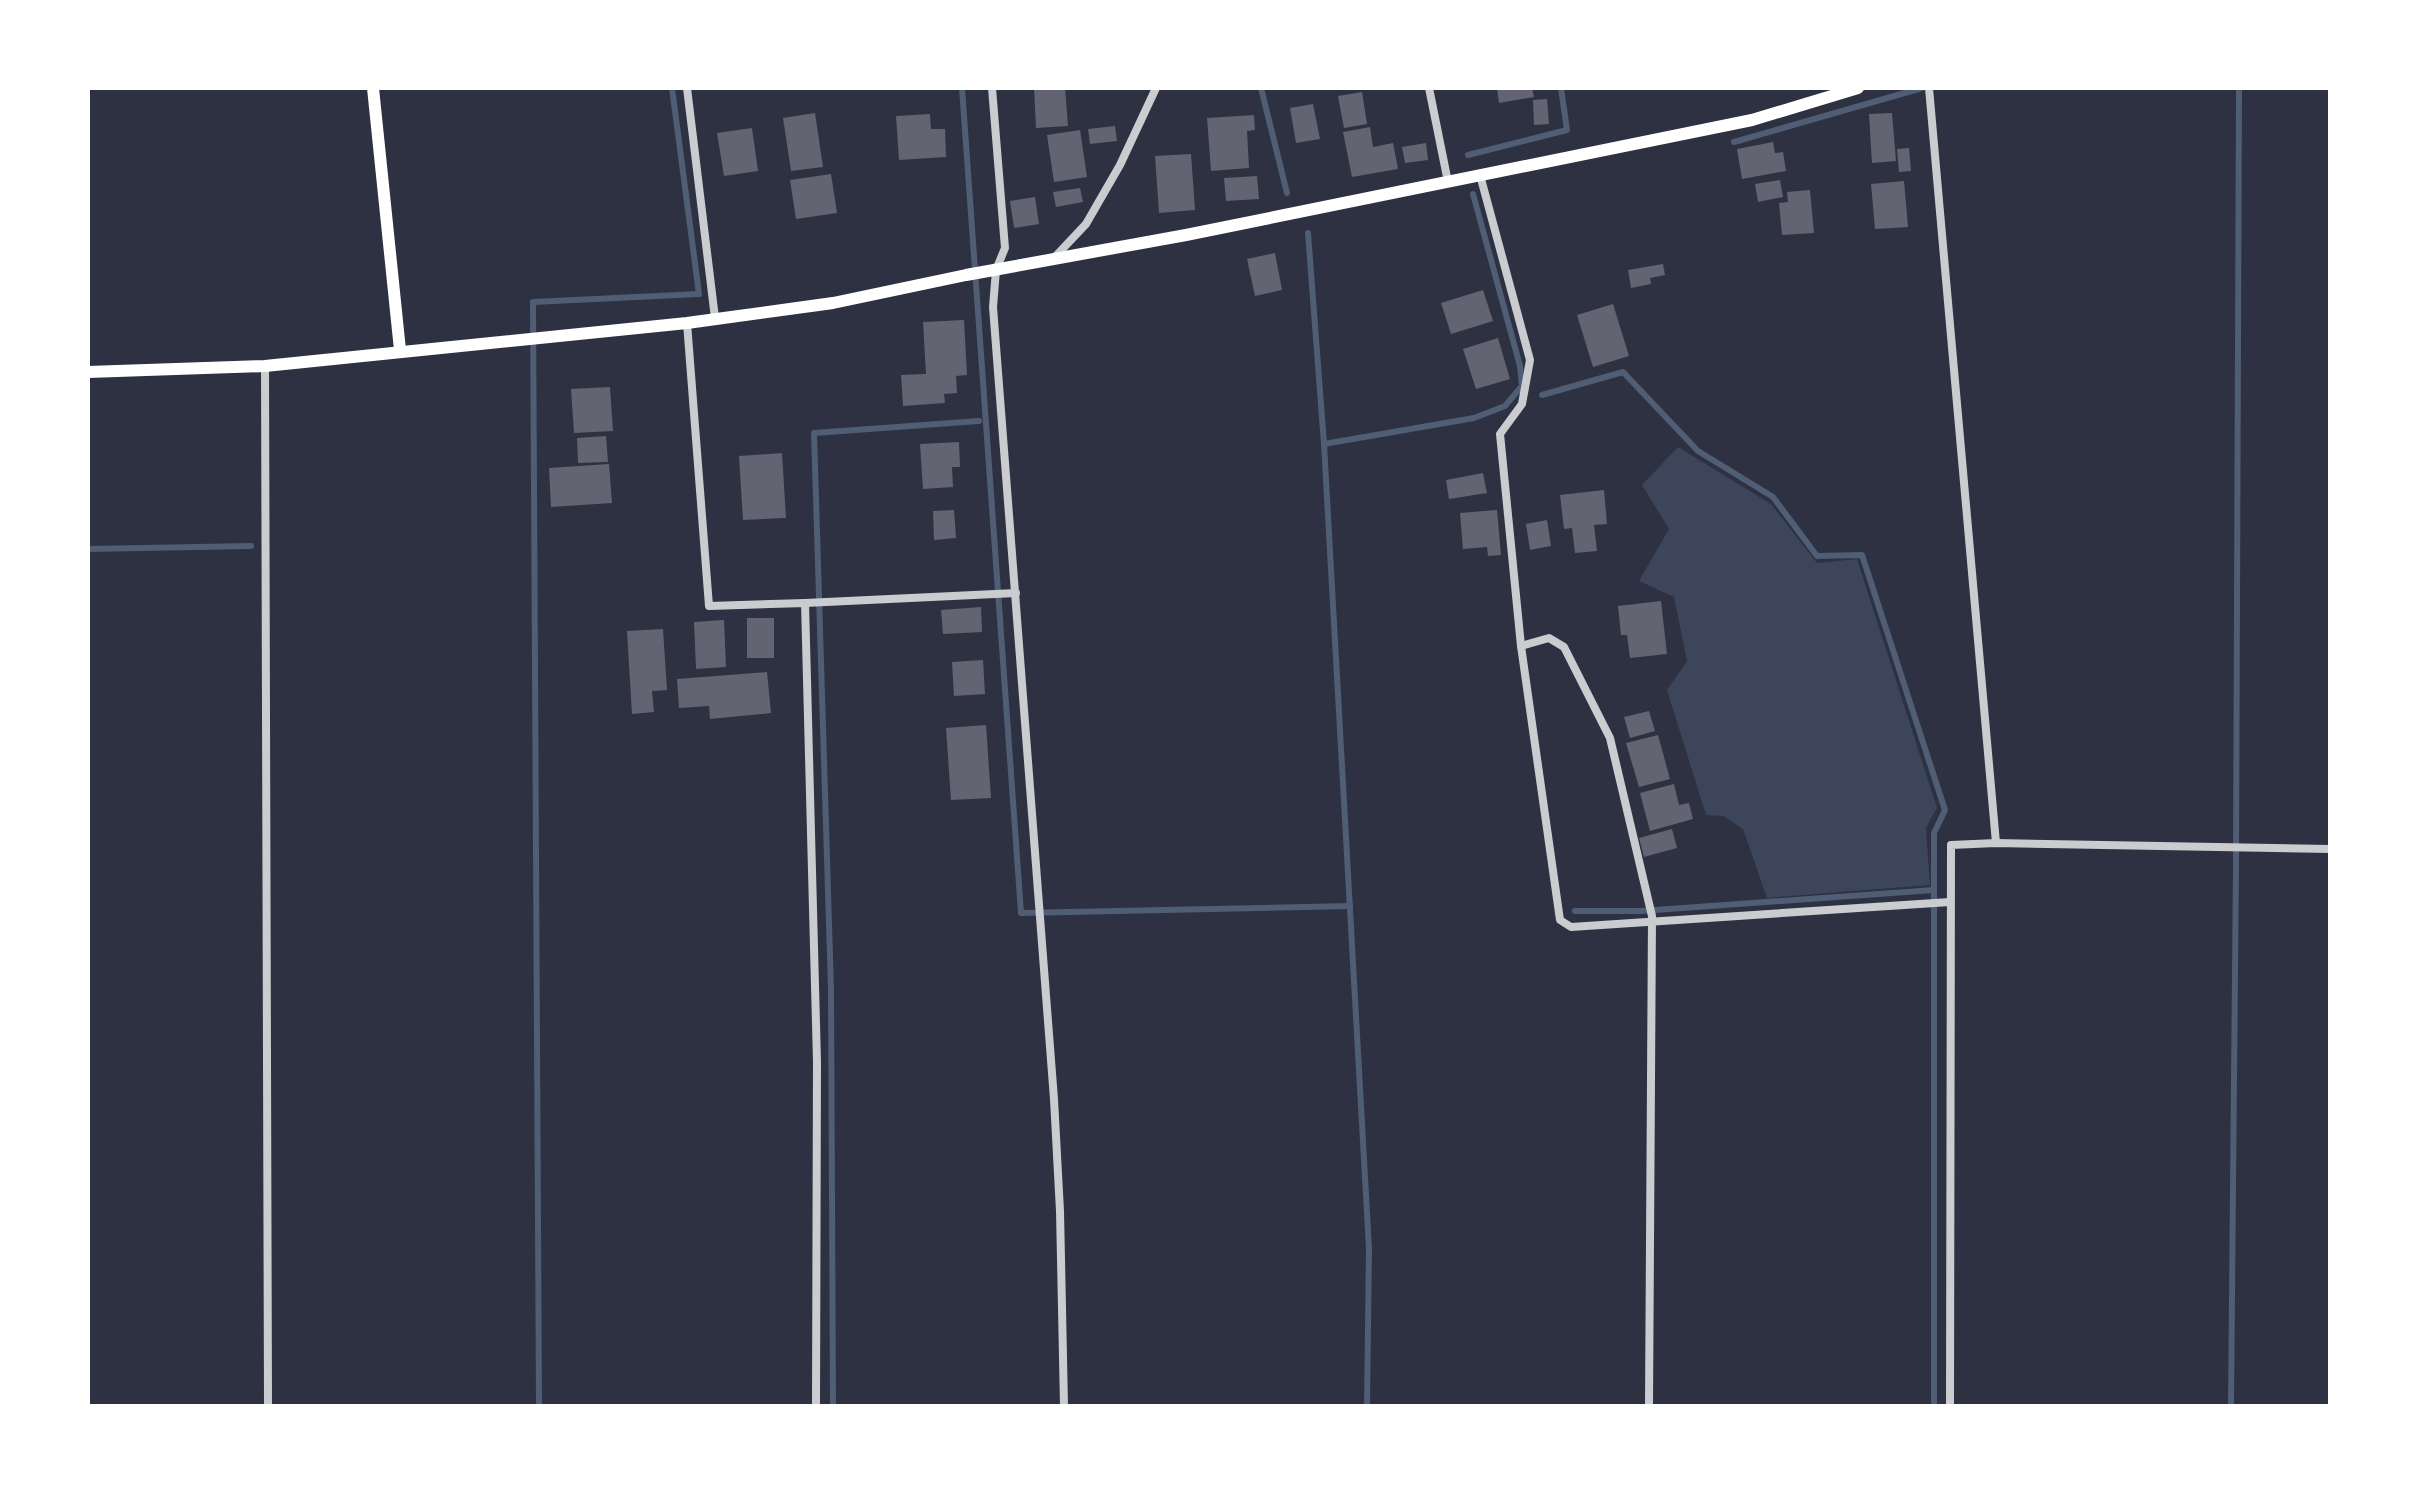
<svg xmlns="http://www.w3.org/2000/svg" width="2418" height="1494" font-family="Raleway,sans-serif">
<style>
.green{fill:#3c4559}
.lines{fill:none;stroke-linecap:round;stroke-linejoin:round}
.stream{stroke:#4f5d75;stroke-width:6}
.building{fill:#626471}
.minor{stroke:#caccd0;stroke-width:8}
.secondary{stroke:#fff;stroke-width:12}
</style>
<rect width="100%" height="100%" fill="#2d3142"/>
<polygon class="green" points="1678,447 1771,504 1817,563 1857,559 1937,808 1926,828 1930,885 1767,898 1743,829 1723,816 1706,815 1667,690 1687,661 1674,597 1639,581 1669,529 1642,485"/>
<g class="lines">
<g class="stream">
<polyline points="962,88 1021,913 1350,906"/>
<polyline points="1261,88 1287,193"/>
<polyline points="1734,142 1922,88"/>
<polyline points="1468,155 1567,130 1561,88"/>
<polyline points="1308,233 1324,444 1369,1249 1367,1406"/>
<polyline points="1542,395 1623,372 1698,451 1773,497 1817,556 1862,555 1945,810 1934,833 1934,1406"/>
<polyline points="1324,444 1474,418 1505,406 1522,386 1520,366 1473,194"/>
<polyline points="88,549 251,546"/>
<polyline points="1575,911 1641,911 1934,890"/>
<polyline points="539,1406 533,302 699,294 672,88"/>
<polyline points="833,1406 831,989 814,433 979,421"/>
<polyline points="2231,1406 2236,864 2239,88"/>
</g>
</g>
<g class="building">
<polygon points="1034,88 1065,88 1068,126 1036,128"/>
<polygon points="1497,88 1532,88 1534,97 1499,103"/>
<polygon points="1362,92 1367,124 1344,128 1338,96"/>
<polygon points="1547,99 1549,124 1534,125 1533,100"/>
<polygon points="1313,104 1320,139 1296,143 1290,108"/>
<polygon points="815,113 823,167 791,171 783,118"/>
<polygon points="1892,113 1896,161 1872,163 1869,114"/>
<polygon points="930,114 931,129 945,129 946,157 899,160 896,116"/>
<polygon points="1254,115 1255,130 1247,131 1249,168 1211,171 1207,118"/>
<polygon points="1115,126 1117,141 1090,144 1088,129"/>
<polygon points="1370,127 1373,147 1393,143 1398,169 1352,177 1343,132"/>
<polygon points="752,128 758,171 724,176 717,133"/>
<polygon points="1080,130 1087,177 1054,182 1047,135"/>
<polygon points="1773,142 1775,153 1783,152 1786,171 1742,179 1737,149"/>
<polygon points="1426,143 1428,160 1405,163 1402,147"/>
<polygon points="1909,148 1911,171 1899,172 1897,149"/>
<polygon points="1191,154 1195,210 1159,213 1155,156"/>
<polygon points="831,174 837,213 796,219 790,180"/>
<polygon points="1257,176 1259,199 1226,201 1224,178"/>
<polygon points="1780,180 1783,197 1758,202 1755,184"/>
<polygon points="1904,181 1908,227 1875,229 1871,184"/>
<polygon points="1080,188 1083,202 1056,207 1053,192"/>
<polygon points="1810,190 1814,233 1782,235 1779,203 1788,202 1787,192"/>
<polygon points="1035,197 1039,224 1014,228 1010,201"/>
<polygon points="1275,253 1282,290 1255,296 1247,259"/>
<polygon points="1663,264 1665,275 1650,278 1651,284 1631,288 1628,270"/>
<polygon points="1483,290 1493,321 1451,334 1441,303"/>
<polygon points="1613,304 1629,356 1593,367 1577,315"/>
<polygon points="964,320 967,375 956,376 957,393 944,394 945,403 903,406 901,375 926,374 923,322"/>
<polygon points="1498,338 1510,379 1476,389 1463,349"/>
<polygon points="610,387 613,431 574,433 571,389"/>
<polygon points="606,436 608,462 578,463 577,438"/>
<polygon points="959,442 960,467 952,467 953,487 923,489 920,444"/>
<polygon points="782,453 786,518 743,520 739,456"/>
<polygon points="609,464 612,503 551,507 549,468"/>
<polygon points="1483,473 1487,493 1449,499 1446,480"/>
<polygon points="1604,490 1607,524 1594,525 1597,551 1575,553 1572,528 1564,529 1560,495"/>
<polygon points="954,510 956,538 934,540 933,511"/>
<polygon points="1497,510 1501,555 1488,556 1487,547 1463,549 1460,513"/>
<polygon points="1547,520 1551,546 1530,550 1526,524"/>
<polygon points="1661,601 1667,654 1630,658 1627,635 1621,635 1618,606"/>
<polygon points="981,607 982,632 943,634 941,610"/>
<rect x="747" y="618" width="27" height="40"/>
<polygon points="724,620 726,667 696,669 694,622"/>
<polygon points="663,629 667,690 652,691 654,712 632,714 627,631"/>
<polygon points="983,660 985,694 954,696 952,662"/>
<polygon points="767,672 771,713 710,719 709,706 679,708 677,679"/>
<polygon points="1649,711 1655,731 1630,738 1624,717"/>
<polygon points="986,725 991,798 951,800 946,728"/>
<polygon points="1658,735 1670,779 1639,787 1626,743"/>
<polygon points="1674,784 1679,805 1689,803 1693,819 1650,831 1640,793"/>
<polygon points="1672,829 1677,848 1644,857 1639,838"/>
</g>
<g class="lines">
<g class="minor">
<polyline points="687,88 715,318"/>
<polyline points="992,88 1005,248 996,270 993,307 1054,1099 1060,1211 1064,1406"/>
<polyline points="1429,88 1448,182"/>
<polyline points="1929,88 1996,843"/>
<polyline points="1480,175 1530,360 1522,404 1500,434 1521,646 1560,920 1571,927 1950,902"/>
<polyline points="1054,258 1086,224 1120,165 1156,88"/>
<polyline points="687,323 709,606 805,603 817,1062 816,1406"/>
<polyline points="265,366 268,1406"/>
<polyline points="805,603 1016,593"/>
<polyline points="1521,646 1549,638 1564,647 1610,738 1652,916 1649,1406"/>
<polyline points="1950,1406 1951,845 1996,843 2330,849"/>
</g>
<g class="secondary">
<polyline points="373,88 400,350"/>
<polyline points="88,372 265,366 687,323 833,303 966,275 1186,235 1752,120 1858,88"/>
</g>
</g>
<rect width="2418" height="1494" fill="none" stroke="#ffffff" stroke-width="180"/>
</svg>
